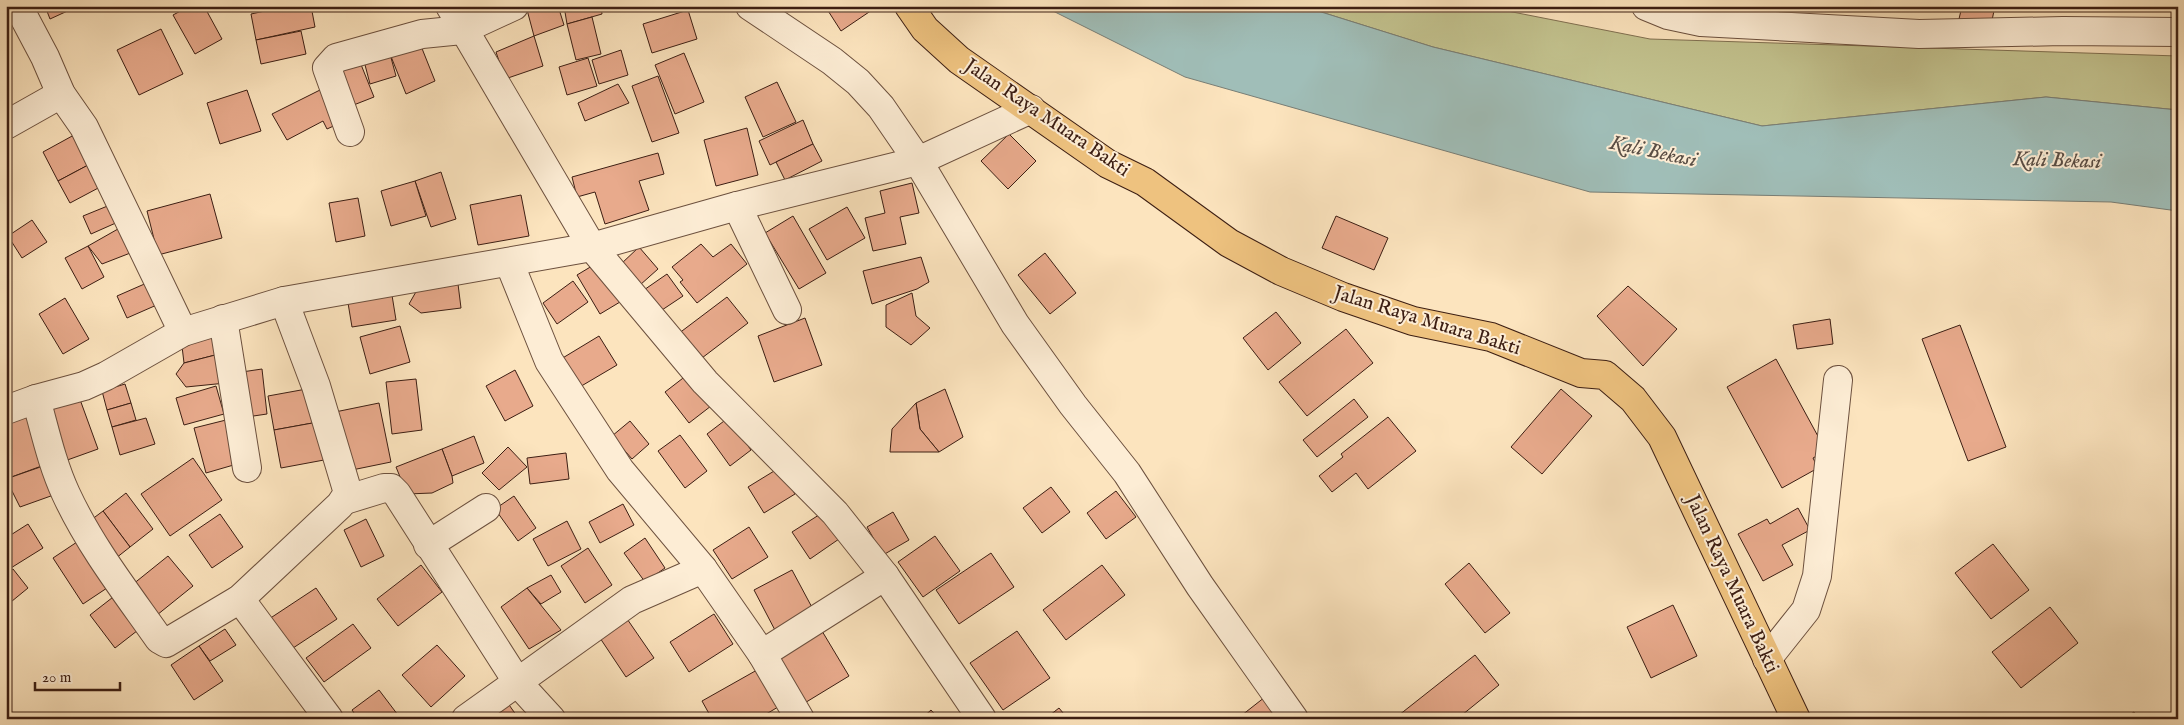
<svg xmlns="http://www.w3.org/2000/svg" width="2184" height="725" font-family="'IM FELL English',serif">
<style>
.green{fill:#c3c38f;stroke:#807051}
.water{fill:#a0beb8;stroke:#787e76}
.building{fill:#e8aa8c;stroke:#3c1e13}
.lines{fill:none;stroke-linecap:round;stroke-linejoin:round}
.street-casing{stroke:#6c503e;stroke-width:30}
.primary-casing{stroke:#3c1e13;stroke-width:30}
.street{stroke:#fdedd5;stroke-width:28}
.primary{stroke:#eec27f;stroke-width:28}
.labels{text-anchor:middle;dominant-baseline:central;stroke-width:4;stroke-linejoin:round;paint-order:stroke}
.street-label{font-size:20px;fill:#3c1e13;stroke:#fdedd5}
.water-label{font-size:21px;font-style:italic;fill:#5a4e45;stroke:#fdedd5}
</style>
<rect width="100%" height="100%" fill="#fce4be"/>
<filter id="stains"><feTurbulence type="fractalNoise" baseFrequency=".004" numOctaves="4"/><feColorMatrix values="0 0 0 0 .2 0 0 0 0 .09 0 0 0 0 .02 0 0 0 .5 -.17"/></filter>
<radialGradient id="worn" r=".72"><stop offset=".6" stop-color="#630" stop-opacity="0"/><stop offset="1" stop-color="#630" stop-opacity=".3"/></radialGradient>
<polygon class="green" points="1302,6 1482,6 1650,39 2178,56 2178,110 2046,97 1762,126 1433,47"/>
<polygon class="water" points="1043,6 1302,6 1433,47 1762,126 2046,97 2178,110 2178,211 2111,202 1590,192 1185,77"/>
<g class="building">
<polygon points="45,6 74,6 74,8 50,19"/>
<polygon points="190,6 204,6 222,39 195,54 173,15"/>
<polygon points="288,6 311,6 315,27 256,40 251,14"/>
<polygon points="526,6 558,6 564,25 534,36"/>
<polygon points="564,6 601,6 602,14 567,24"/>
<polygon points="825,6 874,6 875,8 841,31"/>
<polygon points="1962,6 1995,6 1991,25 1959,19"/>
<polygon points="688,10 697,39 652,53 643,24"/>
<polygon points="592,17 601,54 576,60 567,24"/>
<polygon points="161,29 183,74 139,95 117,50"/>
<polygon points="301,31 306,54 261,64 256,40"/>
<polygon points="534,36 543,66 505,79 496,52"/>
<polygon points="419,41 435,81 406,94 390,54"/>
<polygon points="621,50 628,75 599,84 592,60"/>
<polygon points="684,53 704,102 675,114 655,65"/>
<polygon points="390,54 396,76 370,84 364,61"/>
<polygon points="358,57 374,97 346,108 330,68"/>
<polygon points="588,58 597,86 567,95 559,67"/>
<polygon points="658,76 679,133 652,142 632,86"/>
<polygon points="777,82 796,122 763,137 745,97"/>
<polygon points="618,84 629,103 585,121 578,103"/>
<polygon points="247,90 261,131 220,144 207,103"/>
<polygon points="320,90 338,124 327,129 323,121 287,140 272,114"/>
<polygon points="803,120 813,144 770,165 759,141"/>
<polygon points="747,128 758,175 716,186 704,140"/>
<polygon points="1009,134 1036,161 1008,189 981,161"/>
<polygon points="74,135 90,164 58,181 43,152"/>
<polygon points="813,144 822,161 785,180 776,162"/>
<polygon points="658,153 664,174 639,181 649,210 605,224 595,192 577,197 572,177"/>
<polygon points="90,164 102,186 70,203 58,181"/>
<polygon points="441,172 456,219 431,227 415,181"/>
<polygon points="415,181 426,216 391,226 381,191"/>
<polygon points="912,183 919,213 900,217 906,244 873,251 865,218 885,213 880,191"/>
<polygon points="210,194 222,238 158,255 147,211"/>
<polygon points="521,195 529,236 478,245 470,205"/>
<polygon points="358,198 365,236 336,242 329,203"/>
<polygon points="110,205 118,222 91,234 83,216"/>
<polygon points="847,207 865,238 827,260 809,229"/>
<polygon points="793,216 826,273 799,289 765,233"/>
<polygon points="1336,216 1388,238 1374,270 1322,248"/>
<polygon points="32,220 47,242 22,258 8,236"/>
<polygon points="125,225 138,250 102,264 88,246"/>
<polygon points="701,244 713,257 731,244 747,264 697,303 680,282 683,280 672,267"/>
<polygon points="88,246 104,277 82,289 65,258"/>
<polygon points="639,247 658,269 640,285 621,264"/>
<polygon points="1045,253 1076,293 1050,314 1018,275"/>
<polygon points="921,257 929,282 917,289 872,304 863,271"/>
<polygon points="602,260 625,299 600,314 577,275"/>
<polygon points="667,274 683,296 656,314 641,292"/>
<polygon points="573,281 588,302 557,324 543,303"/>
<polygon points="149,282 159,304 127,318 117,296"/>
<polygon points="458,284 461,308 421,313 409,304 417,290"/>
<polygon points="1628,286 1677,329 1643,366 1597,316"/>
<polygon points="391,289 396,320 352,327 347,297"/>
<polygon points="912,293 916,316 930,328 911,345 886,327 886,305"/>
<polygon points="727,297 748,323 698,361 678,334"/>
<polygon points="65,298 89,339 63,354 39,314"/>
<polygon points="1276,312 1301,343 1268,370 1243,338"/>
<polygon points="805,318 822,365 774,382 758,336"/>
<polygon points="1830,319 1833,344 1797,349 1793,325"/>
<polygon points="1960,325 2006,447 1968,461 1922,339"/>
<polygon points="400,326 410,362 370,374 360,337"/>
<polygon points="217,329 223,353 184,363 181,338"/>
<polygon points="1346,329 1373,363 1307,416 1279,382"/>
<polygon points="599,336 617,365 578,388 561,359"/>
<polygon points="223,353 226,383 186,387 176,374 184,363"/>
<polygon points="1776,359 1826,451 1813,458 1818,468 1782,488 1727,387"/>
<polygon points="262,369 267,414 240,418 235,373"/>
<polygon points="515,370 533,406 505,421 486,386"/>
<polygon points="687,375 711,406 689,423 665,392"/>
<polygon points="416,379 422,430 392,434 386,382"/>
<polygon points="125,384 131,403 107,410 102,391"/>
<polygon points="216,386 224,414 184,425 176,398"/>
<polygon points="312,388 318,422 274,430 268,396"/>
<polygon points="945,389 963,437 939,452 920,429 916,403"/>
<polygon points="1561,389 1592,416 1542,474 1511,447"/>
<polygon points="78,394 98,449 59,463 44,407"/>
<polygon points="1354,399 1368,417 1317,457 1303,440"/>
<polygon points="131,403 136,420 112,427 107,410"/>
<polygon points="379,403 391,462 347,471 335,412"/>
<polygon points="916,403 920,429 939,452 890,452 892,429"/>
<polygon points="27,410 47,464 6,479 6,417"/>
<polygon points="1388,417 1416,451 1368,489 1356,473 1332,492 1319,476 1343,457 1341,454"/>
<polygon points="146,418 155,444 120,455 112,427"/>
<polygon points="728,418 751,450 730,466 707,434"/>
<polygon points="226,420 237,464 206,473 194,428"/>
<polygon points="630,421 649,444 632,459 612,436"/>
<polygon points="318,422 324,460 281,468 274,430"/>
<polygon points="680,435 707,471 685,488 658,451"/>
<polygon points="474,436 484,463 452,476 442,449"/>
<polygon points="508,447 527,467 499,490 482,473"/>
<polygon points="442,449 452,476 453,483 432,493 407,494 396,467"/>
<polygon points="566,453 569,479 530,484 527,458"/>
<polygon points="193,458 222,500 170,536 141,494"/>
<polygon points="46,465 62,492 20,507 6,479"/>
<polygon points="779,468 795,494 764,513 748,487"/>
<polygon points="1051,487 1070,512 1042,533 1023,508"/>
<polygon points="1116,491 1136,517 1106,539 1087,513"/>
<polygon points="126,493 153,529 130,547 103,511"/>
<polygon points="514,496 536,528 518,541 495,509"/>
<polygon points="623,504 634,525 600,543 589,522"/>
<polygon points="1798,508 1810,530 1782,545 1793,565 1763,581 1738,534 1767,519 1770,524"/>
<polygon points="103,511 130,547 111,562 83,526"/>
<polygon points="893,512 909,540 883,555 867,527"/>
<polygon points="822,513 839,539 810,559 792,532"/>
<polygon points="220,514 243,547 212,568 189,535"/>
<polygon points="366,519 384,556 361,567 344,530"/>
<polygon points="567,521 581,549 548,566 533,539"/>
<polygon points="28,524 43,548 6,571 6,538"/>
<polygon points="749,527 768,557 732,579 713,550"/>
<polygon points="935,536 960,571 923,597 898,562"/>
<polygon points="645,538 665,568 645,582 624,553"/>
<polygon points="80,540 110,586 83,604 53,558"/>
<polygon points="1993,544 2029,590 1991,619 1955,573"/>
<polygon points="588,548 612,585 585,603 561,566"/>
<polygon points="991,553 1014,587 959,624 936,590"/>
<polygon points="168,556 193,586 157,615 132,585"/>
<polygon points="1469,563 1510,613 1485,633 1445,584"/>
<polygon points="421,565 442,592 398,626 377,599"/>
<polygon points="1102,565 1125,595 1066,640 1043,610"/>
<polygon points="13,569 28,588 6,606 6,574"/>
<polygon points="792,570 815,613 777,634 754,590"/>
<polygon points="551,575 561,592 541,604 527,588"/>
<polygon points="316,588 337,619 287,652 266,621"/>
<polygon points="527,588 561,630 529,649 501,607"/>
<polygon points="117,594 142,627 115,648 90,615"/>
<polygon points="1673,605 1697,656 1651,678 1627,627"/>
<polygon points="2050,607 2078,643 2021,688 1992,652"/>
<polygon points="623,613 654,658 626,677 596,632"/>
<polygon points="714,614 733,644 689,672 670,642"/>
<polygon points="353,624 371,648 324,682 306,658"/>
<polygon points="819,626 849,676 803,704 773,653"/>
<polygon points="225,629 236,645 210,661 199,646"/>
<polygon points="1017,631 1050,678 1003,710 970,663"/>
<polygon points="437,645 465,676 431,707 402,675"/>
<polygon points="199,646 223,681 194,700 171,665"/>
<polygon points="1475,655 1499,685 1457,719 1394,719"/>
<polygon points="757,670 778,707 758,719 712,719 702,701"/>
<polygon points="379,690 401,719 358,719 352,710"/>
<polygon points="1265,697 1282,719 1237,719"/>
<polygon points="507,702 519,719 484,719"/>
<polygon points="1059,708 1068,719 1045,719"/>
<polygon points="931,710 939,719 921,719"/>
<polygon points="2134,712 2139,719 2123,719"/>
</g>
<g class="lines">
<g class="street-casing">
<g id="street">
<polyline points="18,6 45,57 61,94 84,127 183,332"/>
<polyline points="450,6 592,247 705,382 835,513 885,576 982,719"/>
<polyline points="750,6 832,61 858,82 881,107 918,161 1015,324 1073,405 1127,473 1200,586 1294,719"/>
<polyline points="1646,6 1668,15 1701,22 1919,34 2063,31 2178,32"/>
<polyline points="6,125 61,94"/>
<polyline points="350,132 327,68 336,58 422,34 462,30 514,6"/>
<polyline points="737,206 787,310"/>
<polyline points="509,262 549,361 620,470 703,569 762,654 800,719"/>
<polyline points="223,319 247,468"/>
<path d="M36 399C45 431 52 464 66 494 90 546 126 592 159 639L166 643 240 599 340 505 348 493 316 386 284 301"/>
<polyline points="6,410 36,399 84,386 106,376 183,332 284,301 592,247 737,206 918,161 1031,109"/>
<polyline points="345,500 384,488 391,488 397,494 518,683 551,719"/>
<polyline points="428,545 486,508"/>
<polyline points="240,599 329,719"/>
<polyline points="762,654 885,576"/>
<polyline points="1767,659 1806,610 1817,576 1838,380"/>
<polyline points="466,719 632,600 703,569"/>
</g>
</g>
<g class="primary-casing">
<polyline id="primary" points="909,6 925,29 959,60 1108,164 1145,182 1229,243 1281,271 1343,297 1413,321 1491,337 1581,373 1605,375 1633,399 1662,437 1796,719"/>
</g>
<use href="#street" class="street"/>
<use href="#primary" class="primary"/>
</g>
<g class="labels">
<g class="street-label">
<text transform="translate(1047 118) rotate(34)">Jalan Raya Muara Bakti</text>
<text transform="translate(1427 321) rotate(17)">Jalan Raya Muara Bakti</text>
<text transform="translate(1732 584) rotate(65)">Jalan Raya Muara Bakti</text>
</g>
<g class="water-label">
<text transform="translate(1653 152) rotate(12)">Kali Bekasi</text>
<text transform="translate(2057 161) rotate(2)">Kali Bekasi</text>
</g>
</g>
<rect width="2184" height="725" fill="none" stroke="#fce4be" stroke-width="25"/>
<rect x="8" y="8" width="2169" height="710" fill="none" stroke="#3c1e13" stroke-width="2.5"/>
<rect x="12" y="12" width="2159" height="700" fill="none" stroke="#3c1e13"/>
<path d="M35 682v8h85v-8" fill="none" stroke="#3c1e13" stroke-width="2.5"/>
<text x="42" y="682" font-size="15" fill="#3c1e13" stroke="#fdedd5" stroke-width="4" paint-order="stroke">20 m</text>
<rect width="100%" height="100%" filter="url(#stains)"/>
<rect width="100%" height="100%" fill="url(#worn)"/>
</svg>
